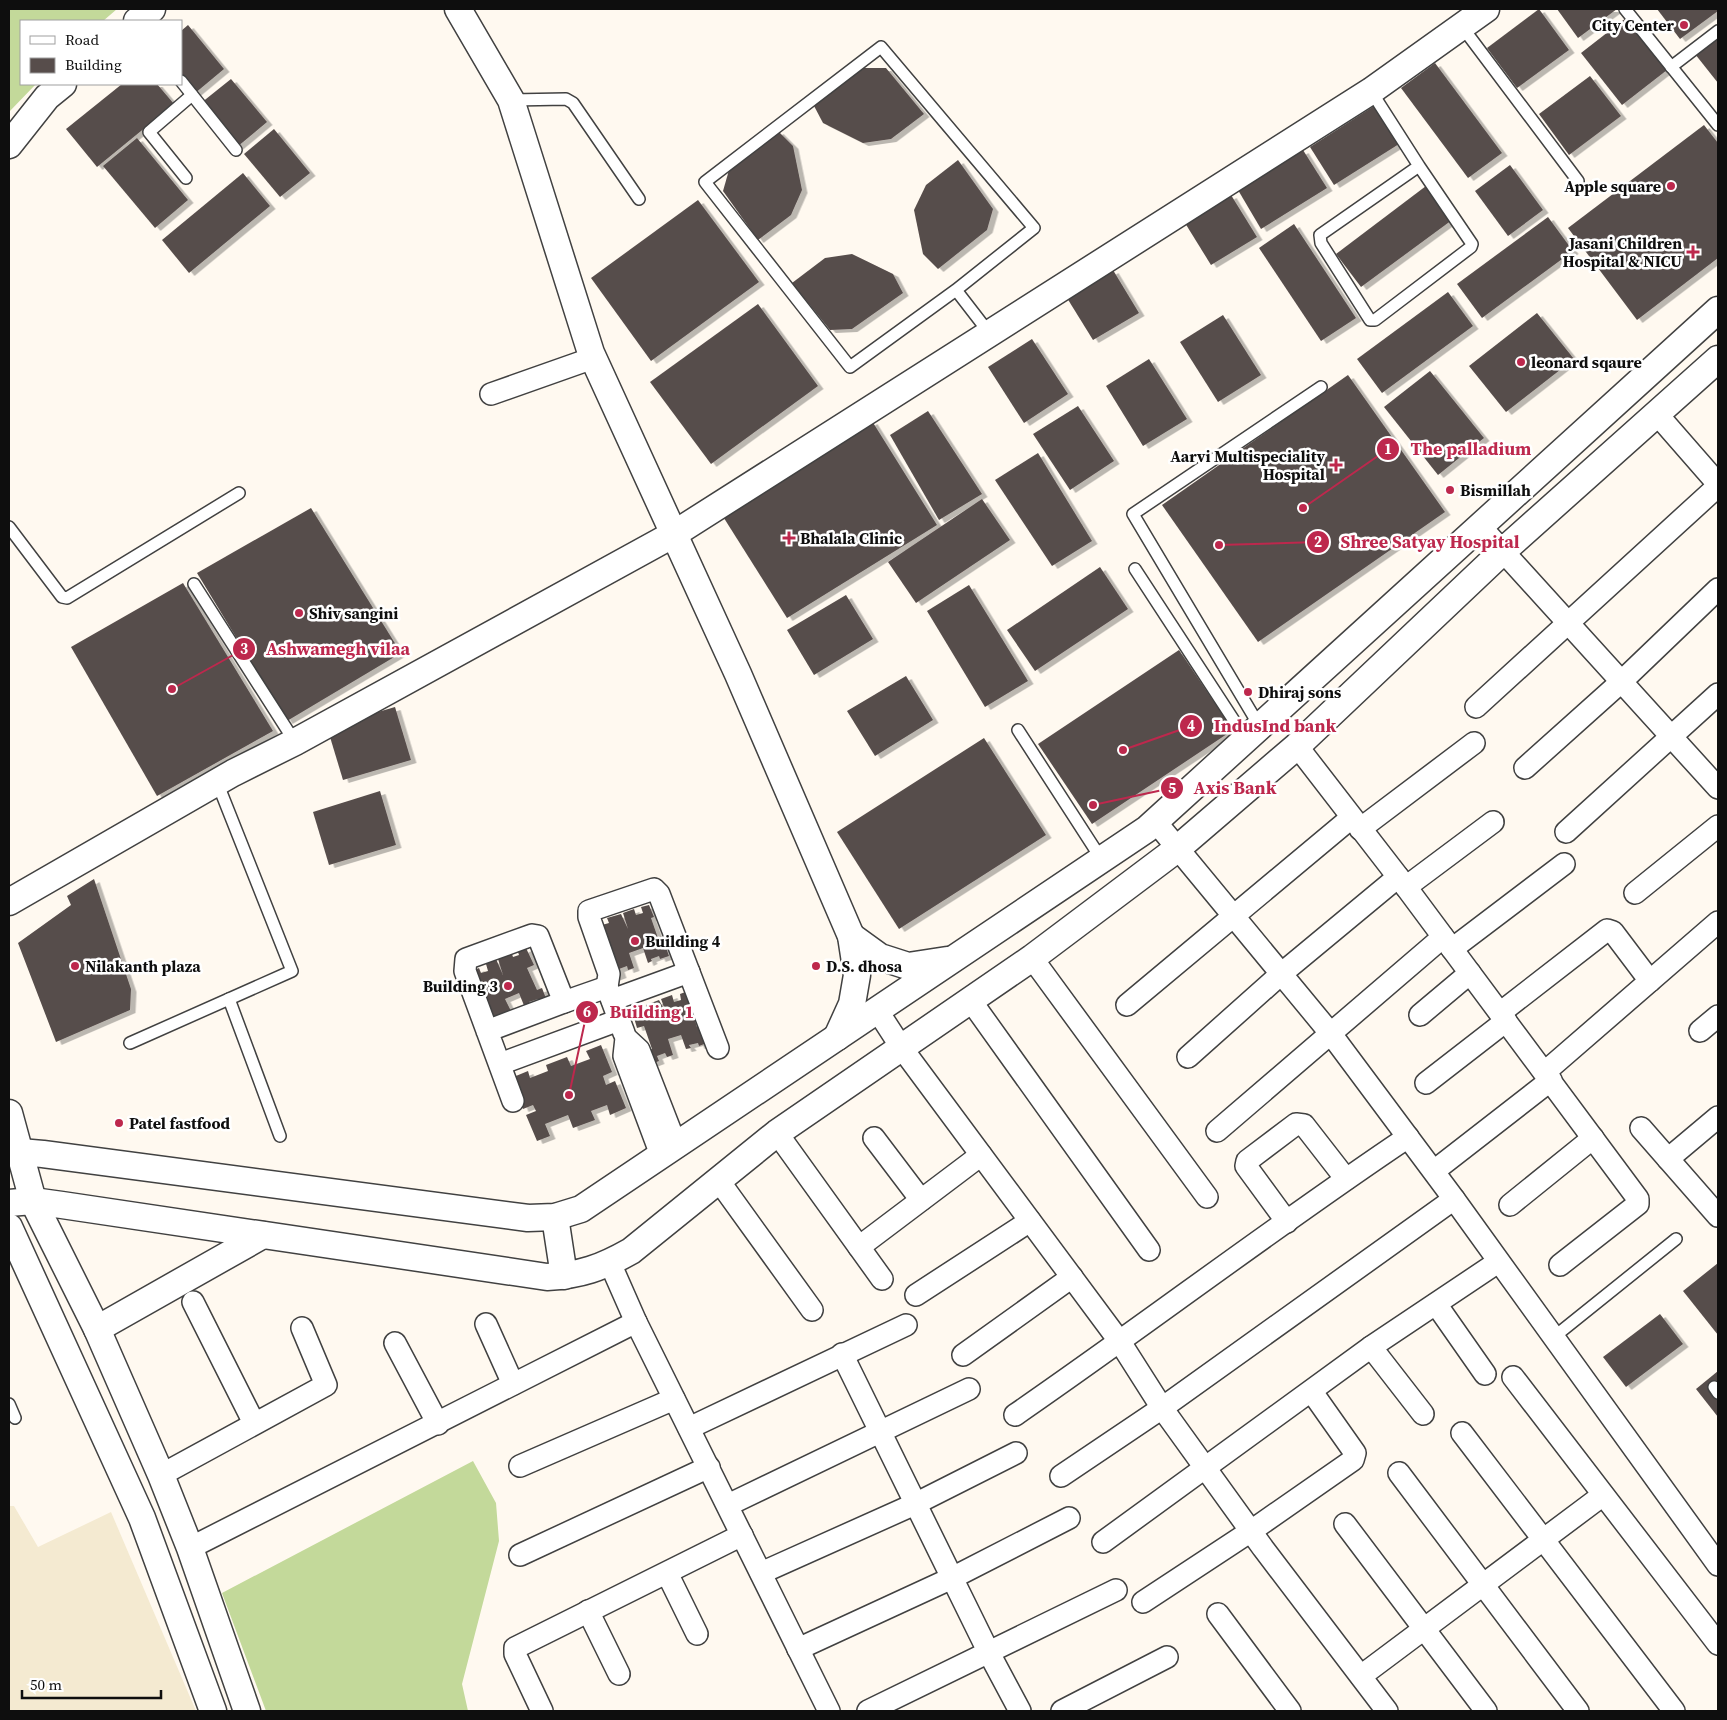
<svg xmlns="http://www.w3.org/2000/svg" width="1727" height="1720" font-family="'Source Serif 4',serif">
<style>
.farmland{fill:#f4ead1}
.forest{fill:#c3d99a}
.building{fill:#574d4b;filter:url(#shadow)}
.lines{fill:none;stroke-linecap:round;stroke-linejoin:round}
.service-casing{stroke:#414141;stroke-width:14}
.minor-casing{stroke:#414141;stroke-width:24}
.tertiary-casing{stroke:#414141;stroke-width:29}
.service{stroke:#fff;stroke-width:11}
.minor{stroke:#fff;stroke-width:21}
.tertiary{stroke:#fff;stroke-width:26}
.poi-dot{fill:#bd284d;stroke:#fff;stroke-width:2}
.labels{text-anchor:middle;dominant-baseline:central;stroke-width:5;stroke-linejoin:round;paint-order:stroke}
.poi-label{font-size:16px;font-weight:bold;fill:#0e0e0e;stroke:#fff;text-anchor:start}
.leader{fill:none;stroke:#bd284d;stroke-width:2}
.callout-dot{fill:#bd284d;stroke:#fff;stroke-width:2}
.mark-label{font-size:15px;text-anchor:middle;font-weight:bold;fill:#fff}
.callout-label{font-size:18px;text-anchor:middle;font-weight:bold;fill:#bd284d;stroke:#fff;stroke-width:5;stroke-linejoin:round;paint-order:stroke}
</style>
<defs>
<filter id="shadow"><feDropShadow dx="5.5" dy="3" stdDeviation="0" flood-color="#0004"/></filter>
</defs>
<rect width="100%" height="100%" fill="#fff9f0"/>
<polygon class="farmland" points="9,1506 14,1506 38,1547 111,1512 196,1711 9,1711"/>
<g class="forest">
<polygon points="9,9 117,9 103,21 21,21 21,84 36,84 9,112"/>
<polygon points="473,1461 496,1503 499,1541 462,1684 468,1711 266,1711 222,1593"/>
</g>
<g class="building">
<polygon points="1539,9 1569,50 1517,88 1487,48"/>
<polygon points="1557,9 1617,9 1578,38"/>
<polygon points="1657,9 1718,9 1718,11 1680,39"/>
<polygon points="1626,18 1667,70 1622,105 1581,53"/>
<polygon points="188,25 224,69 194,94 181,78 181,31"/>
<polygon points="1718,36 1718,83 1695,54"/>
<polygon points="1435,63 1502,153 1468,178 1401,88"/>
<polygon points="864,68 886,68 924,114 891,139 863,143 823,123 813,104"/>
<polygon points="1590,76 1621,116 1569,155 1539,114"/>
<polygon points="231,79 267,122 237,147 201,103"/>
<polygon points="122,84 157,84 174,104 97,167 66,129"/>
<polygon points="1374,106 1399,144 1334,185 1310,147"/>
<polygon points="1704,125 1718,143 1718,258 1637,320 1568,228"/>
<polygon points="274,129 310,173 280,197 244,154"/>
<polygon points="778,131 793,146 802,190 791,215 758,240 723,191 729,170"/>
<polygon points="137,138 188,200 155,228 103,166"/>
<polygon points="1303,150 1327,188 1261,229 1238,190"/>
<polygon points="958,160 993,209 987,230 938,269 923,254 914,210 926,185"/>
<polygon points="1510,165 1543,210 1508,236 1475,191"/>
<polygon points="243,173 270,206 189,273 162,240"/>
<polygon points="1426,186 1452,220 1361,287 1336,254"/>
<polygon points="1231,195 1257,237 1211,265 1185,223"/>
<polygon points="698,200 759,282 651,361 591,278"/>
<polygon points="1548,217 1573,251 1482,318 1457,284"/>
<polygon points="1294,224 1356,318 1321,341 1259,248"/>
<polygon points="852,254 893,274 903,293 852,329 830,330 792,283 825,258"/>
<polygon points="1113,270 1139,313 1093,340 1067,298"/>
<polygon points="1448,292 1473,326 1382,393 1357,359"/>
<polygon points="758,304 818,386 711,464 650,382"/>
<polygon points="1537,313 1574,359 1506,412 1469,366"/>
<polygon points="1223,315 1261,375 1218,402 1180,342"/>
<polygon points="1032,339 1068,394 1024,423 988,367"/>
<polygon points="1149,359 1187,419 1143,446 1106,386"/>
<polygon points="1430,371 1484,438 1438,475 1384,407"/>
<polygon points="1348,375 1445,512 1258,642 1162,505"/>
<polygon points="1078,406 1114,461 1070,490 1033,434"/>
<polygon points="928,411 982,494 939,520 890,435"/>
<polygon points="872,421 937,525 787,618 722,515"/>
<polygon points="1038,453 1092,541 1052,566 995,480"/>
<polygon points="982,499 1010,540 916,603 888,562"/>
<polygon points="311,508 401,653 287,721 197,573"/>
<polygon points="1100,567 1128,609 1035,671 1007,630"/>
<polygon points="183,583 273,731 157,796 71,647"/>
<polygon points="969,585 1028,681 985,707 927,611"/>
<polygon points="846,595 873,639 814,675 787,630"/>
<polygon points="1179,650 1233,730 1092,824 1038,744"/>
<polygon points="906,676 933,720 875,756 847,711"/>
<polygon points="395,707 411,760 343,780 327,727"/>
<polygon points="984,738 1046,835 899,929 837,832"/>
<polygon points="380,791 396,845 329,865 313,812"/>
<polygon points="94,879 131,989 130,1010 56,1042 18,943 71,905 67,896"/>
<polygon points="649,905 654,917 651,918 659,941 663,939 669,956 660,959 659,956 651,959 652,961 648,963 643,948 629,953 634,968 628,970 627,966 619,969 621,975 613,978 602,925 609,923 607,918 621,914 628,929 623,913 634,909 636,915 643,913 641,907"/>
<polygon points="526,948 534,965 527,968 537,990 542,988 547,1001 540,1004 538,999 529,1002 531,1006 525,1008 519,993 505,999 512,1013 492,1023 471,972 479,968 481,973 488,971 486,964 496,959 503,975 498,959 512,954 513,957 519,955 518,952"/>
<polygon points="688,991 692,1004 690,1005 697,1027 702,1026 707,1043 699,1046 698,1043 689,1045 691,1048 686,1049 681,1035 668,1039 673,1055 667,1057 665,1053 657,1056 659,1061 651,1064 647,1051 652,1049 644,1026 637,1028 632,1011 647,1009 646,1005 659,1000 667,1015 661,999 672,995 674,1002 681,1000 680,994"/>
<polygon points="601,1045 612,1072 603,1076 606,1085 615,1081 626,1108 610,1115 607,1105 591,1111 595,1120 573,1128 568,1115 545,1124 550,1136 537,1141 526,1115 536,1111 533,1105 523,1109 511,1078 528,1071 530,1078 548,1071 546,1065 567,1057 571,1066 590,1059 586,1051"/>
<polygon points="1718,1263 1718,1335 1683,1291"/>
<polygon points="1660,1314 1683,1344 1626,1387 1603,1357"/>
<polygon points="1718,1371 1718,1417 1696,1389"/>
</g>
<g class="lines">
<g class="service-casing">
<g id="service">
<polyline points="1625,9 1718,125"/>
<polyline points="1463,28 1578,181"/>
<polyline points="1671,67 1718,31"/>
<polyline points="181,81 236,150"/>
<polyline points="1371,91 1419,166 1472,244 1471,247 1375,320 1370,320 1321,243 1320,235 1419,166"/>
<polyline points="511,100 566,99 573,103 639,199"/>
<polyline points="186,178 149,132 192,95"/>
<polyline points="956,290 1034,228 881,47 705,182 850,367 956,290 990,334"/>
<polyline points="9,527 62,597 67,598 239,493"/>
<polyline points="1135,569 1246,739"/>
<polyline points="194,584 295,742"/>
<polyline points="1260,727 1133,514 1321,387"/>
<polyline points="1018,730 1102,860"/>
<polyline points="229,999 280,1136"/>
<polyline points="130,1043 292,971 217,782"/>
<polyline points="1554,1337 1676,1239"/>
<polyline points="1714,1387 1718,1393"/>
<polyline points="9,1404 15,1418"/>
</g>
</g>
<g class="minor-casing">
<g id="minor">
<polyline points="491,394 593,358"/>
<polyline points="1656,413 1718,484"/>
<polyline points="1480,526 1718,788"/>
<polyline points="1476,707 1718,486"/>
<polyline points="1297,746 1406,887 1638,1199 1638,1204 1560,1265"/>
<polyline points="1525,768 1621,682 1718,589"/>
<polyline points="1155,821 1331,1034 1454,1199 1718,1565"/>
<polyline points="1360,829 1474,743"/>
<polyline points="1566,832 1718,694"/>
<polyline points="1406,887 1493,822"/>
<polyline points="1635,893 1718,826"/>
<polyline points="1452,949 1564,864"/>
<polyline points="1032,958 1207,1197"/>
<polyline points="607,987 609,974 589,917 589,911 654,889 659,894 718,1048"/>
<polyline points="612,1000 689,972"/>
<polyline points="971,1001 1149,1250"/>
<polyline points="564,1002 607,987 624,1033"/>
<polyline points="1127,1005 1351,818"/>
<polyline points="877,1010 901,1047 1120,1342 1162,1408 1263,1548 1387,1711"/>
<polyline points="1500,1013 1607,930 1613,932 1650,981"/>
<polyline points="1420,1015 1470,973"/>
<polyline points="487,1031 564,1002 538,936 532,935 466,959 465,971 513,1101"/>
<polyline points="1700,1031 1718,1016"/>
<polyline points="1188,1057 1281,974 1398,877"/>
<polyline points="500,1064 619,1020"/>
<polyline points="1545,1072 1718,922"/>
<polyline points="1426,1083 1506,1021"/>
<polyline points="1641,1128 1718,1216"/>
<polyline points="1217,1131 1443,937"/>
<polyline points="777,1133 882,1279"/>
<polyline points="874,1138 921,1200"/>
<polyline points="661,1155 624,1056 626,1038 639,1050 676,1145"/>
<polyline points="1668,1159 1718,1117"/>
<polyline points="1434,1171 1551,1080"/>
<polyline points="719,1181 812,1310"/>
<polyline points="1510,1205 1593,1138"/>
<polyline points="1287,1222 1246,1166 1247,1161 1296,1124 1304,1125 1346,1179"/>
<polyline points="859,1247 981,1155"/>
<polyline points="610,1263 636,1322 829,1711"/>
<polyline points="916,1295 1030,1221"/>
<polyline points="193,1302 254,1423"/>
<polyline points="1436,1304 1485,1374"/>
<polyline points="486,1324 513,1384"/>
<polyline points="395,1343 438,1424"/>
<polyline points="1371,1347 1423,1414"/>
<polyline points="842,1354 989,1653 1020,1711"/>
<polyline points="963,1355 1072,1277"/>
<polyline points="1513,1377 1718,1644"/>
<path d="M1015 1415C1147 1324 1275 1226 1408 1137"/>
<polyline points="689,1428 906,1325"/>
<polyline points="1462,1433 1674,1711"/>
<polyline points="520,1466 674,1399"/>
<polyline points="1399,1473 1578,1711"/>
<polyline points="161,1475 326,1385 302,1328"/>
<polyline points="1061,1476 1162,1408 1454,1199"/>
<polyline points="728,1505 969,1389"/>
<polyline points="1345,1524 1486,1711"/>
<polyline points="1103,1542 1371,1347 1498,1262"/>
<polyline points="190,1548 636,1322"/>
<polyline points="520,1555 709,1467"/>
<polyline points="667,1573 697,1634"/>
<polyline points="761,1573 915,1504 1016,1453"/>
<polyline points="1143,1602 1251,1531 1353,1460 1355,1453 1312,1392"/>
<polyline points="588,1611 619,1674"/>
<polyline points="1218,1614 1290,1711"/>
<polyline points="798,1649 952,1578 1069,1518"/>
<polyline points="1361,1676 1603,1495"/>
<polyline points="542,1711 515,1654 515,1648 742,1535"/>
<polyline points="868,1711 1116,1590"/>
<polyline points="1062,1711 1167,1657"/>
</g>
</g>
<g class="tertiary-casing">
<g id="tertiary">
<polyline points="458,9 511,100 591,353 738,674 851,936 857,975 852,1004 837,1037"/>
<polyline points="137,21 152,9"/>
<polyline points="9,145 47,97 63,84"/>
<polyline points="9,902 233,773 295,742 674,534 1371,91 1486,9"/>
<polyline points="851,936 880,957 908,966 947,960"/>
<polyline points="9,1113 33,1201 97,1329 161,1475 190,1548 247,1711"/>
<polyline points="9,1153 20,1152 43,1154 528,1218 555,1217 581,1209 1147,829 1718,310"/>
<path d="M9 1203 33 1201 62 1205 547 1277C581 1275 601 1268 631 1251L777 1133 1032 958 1177 849 1297 746 1503 551 1718 359"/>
<polyline points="555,1217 564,1276"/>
<polyline points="9,1227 142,1518 213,1711"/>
<polyline points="97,1329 263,1235"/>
</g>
</g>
<use href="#service" class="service"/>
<use href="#minor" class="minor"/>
<use href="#tertiary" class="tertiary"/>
</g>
<g class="poi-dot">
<circle cx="1684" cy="25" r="5"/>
<circle cx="1671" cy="186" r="5"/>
<path d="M1690.5 244.5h5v5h5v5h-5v5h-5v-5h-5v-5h5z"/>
<circle cx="1521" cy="362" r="5"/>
<path d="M1333.5 457.5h5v5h5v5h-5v5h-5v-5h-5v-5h5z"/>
<circle cx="1450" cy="490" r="5"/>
<path d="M786.5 530.5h5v5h5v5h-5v5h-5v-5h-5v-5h5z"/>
<circle cx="299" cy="613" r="5"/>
<circle cx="1248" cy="692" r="5"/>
<circle cx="635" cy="941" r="5"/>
<circle cx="75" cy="966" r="5"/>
<circle cx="816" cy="966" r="5"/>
<circle cx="508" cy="986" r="5"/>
<circle cx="119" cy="1123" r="5"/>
</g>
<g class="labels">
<g class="poi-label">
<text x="1674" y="25" text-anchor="end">City Center</text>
<text x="1661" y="186" text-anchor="end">Apple square</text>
<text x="1682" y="243" text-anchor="end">Jasani Children<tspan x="1682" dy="18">Hospital &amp; NICU</tspan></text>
<text x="1531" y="362">leonard sqaure</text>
<text x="1325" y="456" text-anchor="end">Aarvi Multispeciality<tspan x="1325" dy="18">Hospital</tspan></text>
<text x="1460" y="490">Bismillah</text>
<text x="800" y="538">Bhalala Clinic</text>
<text x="309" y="613">Shiv sangini</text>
<text x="1258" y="692">Dhiraj sons</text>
<text x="645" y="941">Building 4</text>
<text x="85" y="966">Nilakanth plaza</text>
<text x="826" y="966">D.S. dhosa</text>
<text x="498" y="986" text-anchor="end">Building 3</text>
<text x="129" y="1123">Patel fastfood</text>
</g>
</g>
<path class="leader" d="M1303 508L1388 449M1219 545L1318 542M172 689L244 649M1123 750L1191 726M1093 805L1172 788M569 1095L587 1012"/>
<g class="callout-dot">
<circle cx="1303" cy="508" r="5"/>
<circle cx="1219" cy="545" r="5"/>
<circle cx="172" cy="689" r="5"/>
<circle cx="1123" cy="750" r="5"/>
<circle cx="1093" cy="805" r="5"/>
<circle cx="569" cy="1095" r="5"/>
<circle cx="1388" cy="449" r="12"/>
<circle cx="1318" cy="542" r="12"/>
<circle cx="244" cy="649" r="12"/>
<circle cx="1191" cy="726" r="12"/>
<circle cx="1172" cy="788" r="12"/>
<circle cx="587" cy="1012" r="12"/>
</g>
<g class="mark-label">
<text x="1388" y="454">1</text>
<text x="1318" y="547">2</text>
<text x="244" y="654">3</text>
<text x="1191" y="731">4</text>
<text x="1172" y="793">5</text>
<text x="587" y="1017">6</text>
</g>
<g class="callout-label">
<text x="1471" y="455">The palladium</text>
<text x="1430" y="548">Shree Satyay Hospital</text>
<text x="338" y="655">Ashwamegh vilaa</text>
<text x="1275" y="732">IndusInd bank</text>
<text x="1235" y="794">Axis Bank</text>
<text x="652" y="1018">Building 1</text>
</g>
<rect width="1727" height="1720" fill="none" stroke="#0e0e0e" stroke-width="20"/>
<rect x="20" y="20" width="162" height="65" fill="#ffffff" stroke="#9f9f9f"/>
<rect x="30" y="36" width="25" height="8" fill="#ffffff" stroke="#9f9f9f"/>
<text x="65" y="45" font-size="15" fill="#0e0e0e">Road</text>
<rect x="30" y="58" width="25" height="15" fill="#574d4b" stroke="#9f9f9f"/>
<text x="65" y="70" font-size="15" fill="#0e0e0e">Building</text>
<path d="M22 1690v8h139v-8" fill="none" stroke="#0e0e0e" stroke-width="2.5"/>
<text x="30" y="1690" font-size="15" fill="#0e0e0e" stroke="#ffffff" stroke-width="4" paint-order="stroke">50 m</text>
</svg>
